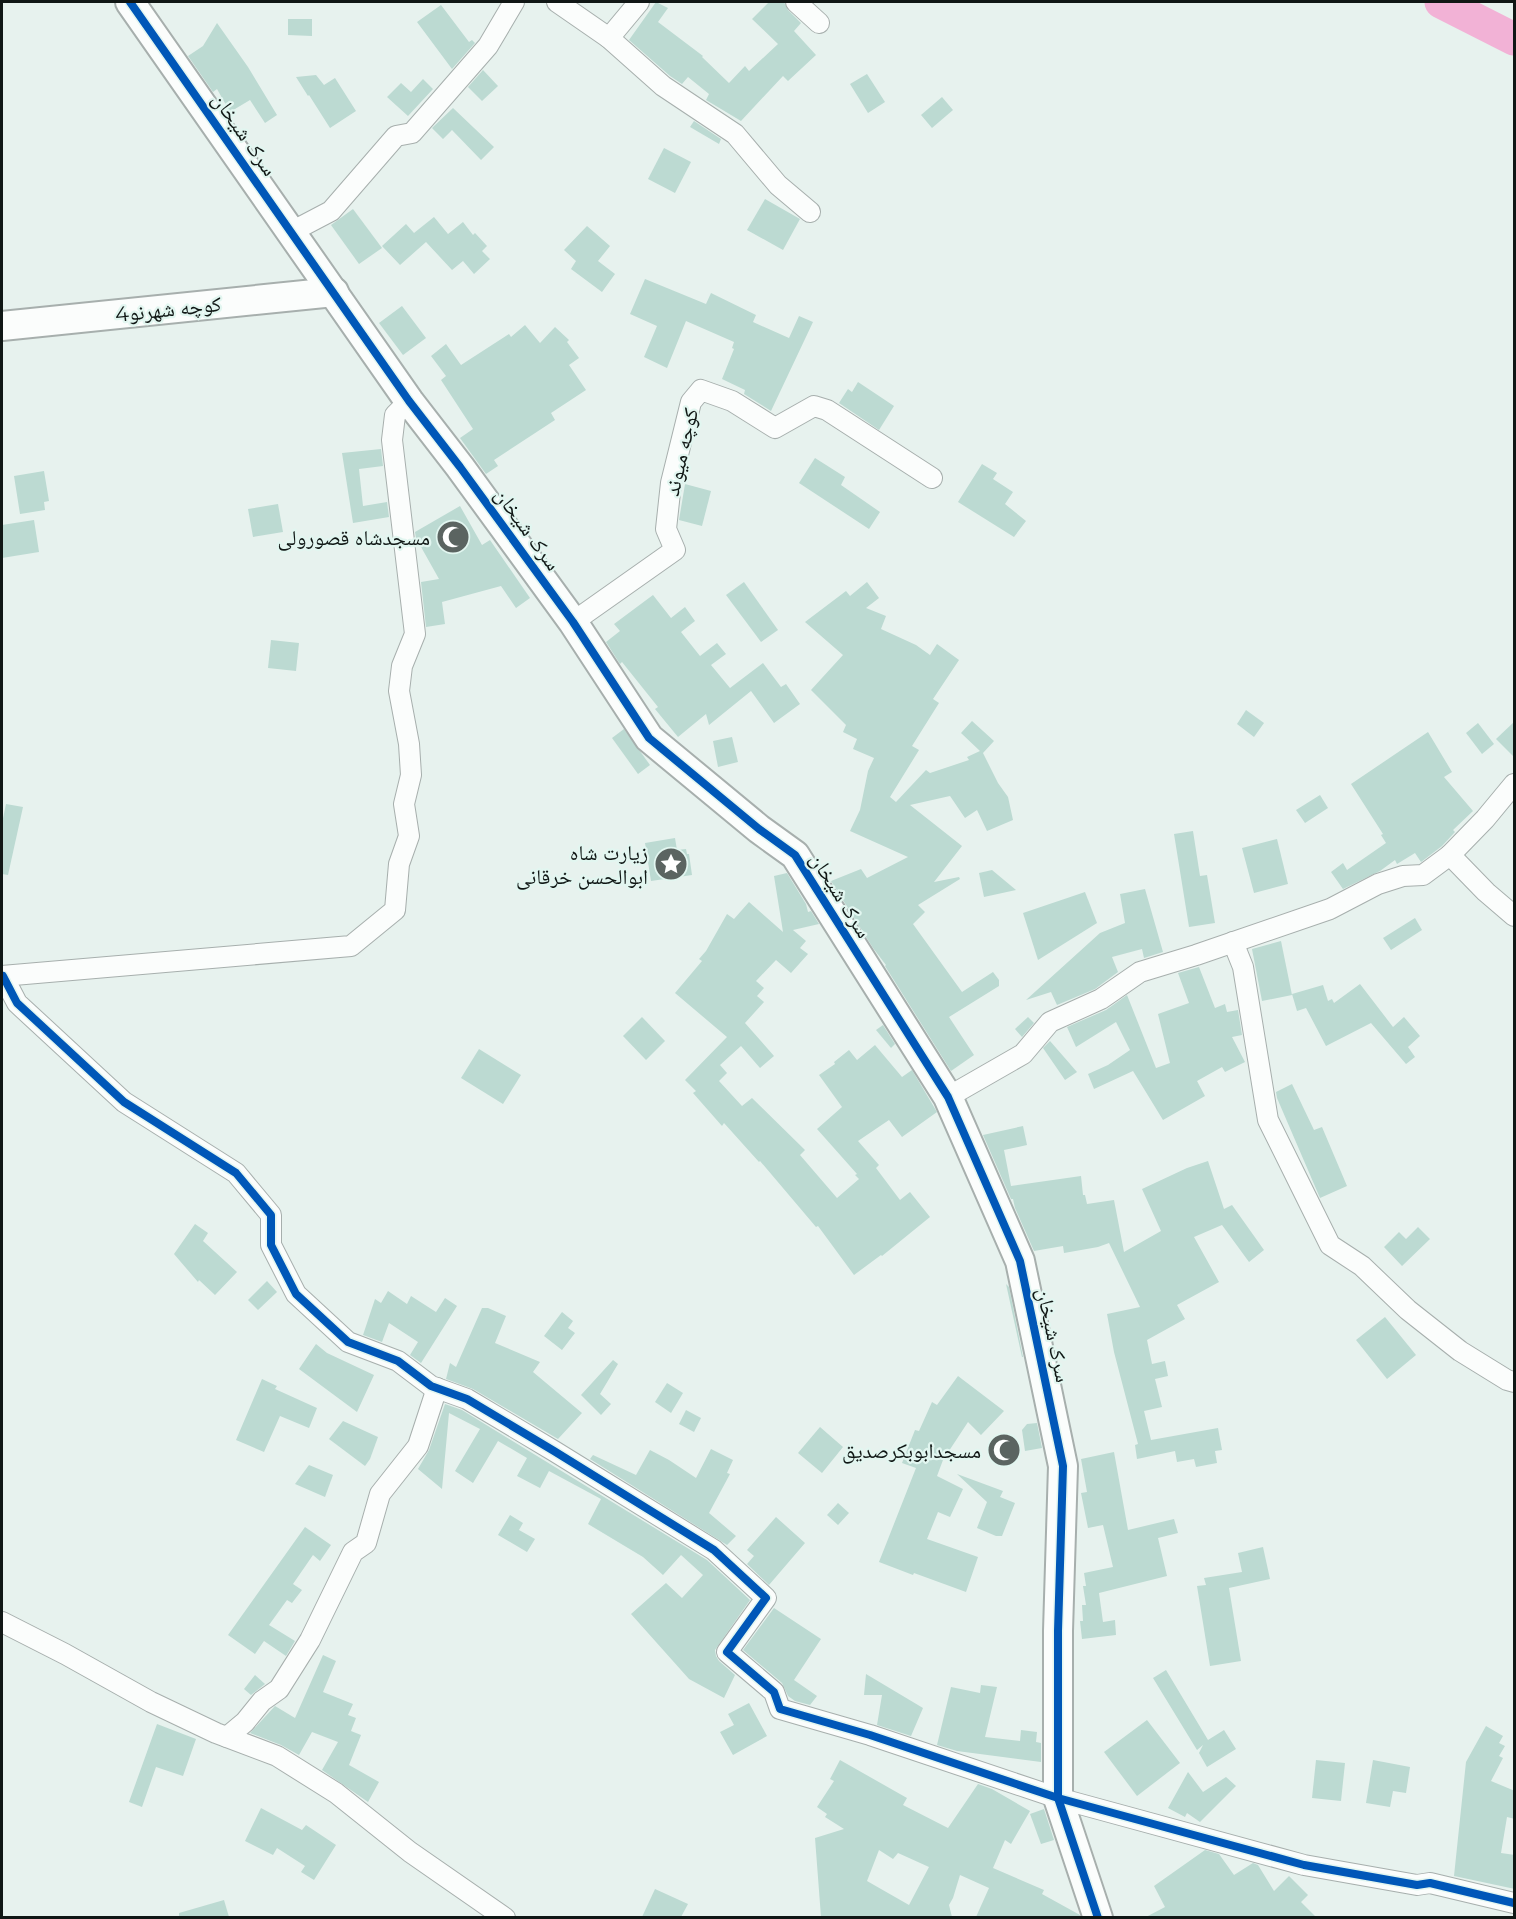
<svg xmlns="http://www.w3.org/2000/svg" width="1516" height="1919" font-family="Montserrat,'Noto Naskh Arabic',sans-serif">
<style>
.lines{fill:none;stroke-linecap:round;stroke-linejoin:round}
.river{stroke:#f2b2d6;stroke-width:33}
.building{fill:#bcdad2;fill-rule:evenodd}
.street-casing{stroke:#a7afad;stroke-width:22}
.secondary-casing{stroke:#a7afad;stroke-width:32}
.street{stroke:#fbfdfc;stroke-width:20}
.secondary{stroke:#fbfdfc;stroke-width:28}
.cycleway-casing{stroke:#e2f6f0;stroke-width:11}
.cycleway{stroke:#0057b8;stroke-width:8}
.labels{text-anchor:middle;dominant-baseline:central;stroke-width:4.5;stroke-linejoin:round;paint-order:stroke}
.street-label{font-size:21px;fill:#101715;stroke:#e2f6f0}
.poi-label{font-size:21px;fill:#101715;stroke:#e2f6f0;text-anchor:end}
</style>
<rect width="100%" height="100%" fill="#e7f2ee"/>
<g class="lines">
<polyline class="river" points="1441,2 1514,39"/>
</g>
<g class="building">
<polygon points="656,2 668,8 658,22 703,56 702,57 729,83 745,66 749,71 778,44 752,19 769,2 784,2 788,10 801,23 794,31 816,55 788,81 783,76 741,121 706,100 709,94 688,77 682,84 670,76 629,40"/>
<polygon points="441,5 469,42 472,40 475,43 452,69 417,22"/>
<polygon points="288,19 312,19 312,36 288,35"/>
<polygon points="217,23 248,67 277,115 265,123 250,100 230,112 217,89 213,92 188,56 203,46"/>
<polygon points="483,70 498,86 482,101 468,87"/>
<polygon points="867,74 885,102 868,113 850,84"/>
<polygon points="316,75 324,85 335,78 356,111 330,128 309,95 308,96 296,77"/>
<polygon points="423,79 433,89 408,116 387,97 401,83 411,92"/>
<polygon points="942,97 953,110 932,128 921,115"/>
<polygon points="453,108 494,147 481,160 452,130 443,139 432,128"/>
<polygon points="694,121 721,139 719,144 690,127"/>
<polygon points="664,148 691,162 675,193 648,179"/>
<polygon points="765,199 800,219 783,250 747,230"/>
<polygon points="353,209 382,248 359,264 331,225"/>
<polygon points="434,217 448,234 463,222 473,235 475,233 487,246 482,251 490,259 474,274 463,261 452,270 426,242 400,265 382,246 406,224 414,233"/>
<polygon points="587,226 610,246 598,261 615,274 602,292 571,269 576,261 564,250"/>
<polygon points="645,279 706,304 711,293 756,315 753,322 789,338 799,316 813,322 771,411 744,394 745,390 722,379 734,349 732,348 734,342 686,321 667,368 644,357 657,326 630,314"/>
<polygon points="402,306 426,338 403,355 379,323"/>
<polygon points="525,325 540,343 555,327 569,340 567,342 579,358 569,365 586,390 551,413 555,420 494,460 498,466 486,474 460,438 473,429 441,380 446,376 431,356 446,344 461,365 509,334 511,337"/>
<polygon points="858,382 894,406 879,430 839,403 848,389 852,392"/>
<polygon points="381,449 383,466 359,469 363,506 387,502 389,517 353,523 342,453"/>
<polygon points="815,458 845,477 841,485 880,512 869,529 799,483"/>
<polygon points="982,464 997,473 993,479 1013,492 1005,504 1026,521 1014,537 958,502"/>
<polygon points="44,471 49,501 44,502 45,510 20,514 14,476"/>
<polygon points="685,484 711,491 702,526 679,520"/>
<polygon points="278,504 283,532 253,537 248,509"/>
<polygon points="460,506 482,545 490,540 530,598 516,608 501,586 442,602 445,624 426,627 421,582 439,579 416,538 415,532"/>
<polygon points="34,520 39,552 2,558 2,525"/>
<polygon points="744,582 778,630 761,642 726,595"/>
<polygon points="867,582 879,598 866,608 886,616 881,629 916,645 930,655 937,644 959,660 933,699 939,703 912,746 919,750 890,797 896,802 926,770 930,773 969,760 967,757 980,751 961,733 972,721 994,741 983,753 998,783 1008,797 1013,820 987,831 977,810 965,818 950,796 910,805 962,846 934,882 959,877 960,879 918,905 925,912 913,924 962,992 993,972 999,980 999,986 949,1017 974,1055 951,1071 885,966 886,965 873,948 831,881 861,869 867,878 908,857 850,831 860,810 868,771 874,758 853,749 857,739 843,732 846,725 811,690 843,655 805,622 846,591 850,596"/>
<polygon points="653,595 671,618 685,607 695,621 681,632 700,656 717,643 726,654 711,665 730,688 763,663 781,687 786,684 800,704 774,723 751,691 709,725 706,714 678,737 655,709 658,707 622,662 620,664 606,642 620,631 614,624"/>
<polygon points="271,640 299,643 296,671 268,668"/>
<polygon points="1246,710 1264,723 1254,737 1237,724"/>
<polygon points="1515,721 1515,758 1496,739"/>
<polygon points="1478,723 1494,744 1482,754 1466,733"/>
<polygon points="624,729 650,765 638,774 612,738"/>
<polygon points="1428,732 1452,772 1444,777 1473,811 1453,830 1455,832 1442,846 1421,862 1415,853 1397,864 1395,860 1380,871 1343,889 1331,872 1343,863 1347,870 1386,843 1381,835 1383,834 1351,784"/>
<polygon points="732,737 738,762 718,767 713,741"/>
<polygon points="1320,795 1328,808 1305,823 1296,810"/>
<polygon points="6,804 23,807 8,875 2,874 2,823"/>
<polygon points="1193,831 1200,876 1207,875 1215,923 1189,927 1174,834"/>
<polygon points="675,838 677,850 686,849 687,854 689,854 692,875 651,881 645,843"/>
<polygon points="1277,839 1288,884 1254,893 1242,848"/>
<polygon points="992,870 1016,890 984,897 979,873"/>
<polygon points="787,873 806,904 808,912 811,911 819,924 793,930 806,941 800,948 808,954 791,973 776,960 756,981 764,988 757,996 764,1002 745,1023 774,1056 760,1068 741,1046 720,1065 727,1073 719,1081 742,1106 752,1098 805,1150 800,1155 837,1198 859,1179 855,1175 857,1174 817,1129 842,1107 819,1075 835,1064 834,1062 849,1050 857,1060 875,1045 902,1077 912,1070 937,1112 902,1137 889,1120 858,1141 879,1165 876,1168 900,1200 910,1192 930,1217 882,1256 881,1255 854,1275 818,1226 816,1227 760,1161 759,1162 724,1123 722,1126 693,1093 696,1091 685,1080 727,1037 675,993 702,961 699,959 706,951 727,914 734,919 749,902 783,932 774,876"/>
<polygon points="1145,889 1163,952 1144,958 1142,949 1112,957 1118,972 1095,989 1057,1005 1051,992 1026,1000 1100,933 1125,923 1120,894"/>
<polygon points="1085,892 1097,923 1038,960 1023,913"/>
<polygon points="1415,918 1422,930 1391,950 1383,938"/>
<polygon points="1281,941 1292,995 1262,1001 1252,949"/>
<polygon points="1199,967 1215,1008 1225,1004 1227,1012 1238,1010 1242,1035 1232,1037 1245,1062 1225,1072 1222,1067 1197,1081 1205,1096 1163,1120 1133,1071 1094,1089 1088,1074 1108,1065 1130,1050 1116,1022 1076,1047 1067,1027 1106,1010 1127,995 1156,1068 1170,1063 1158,1014 1189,1003 1178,973"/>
<polygon points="1360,984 1393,1027 1404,1017 1420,1036 1408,1047 1415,1057 1406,1064 1371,1023 1326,1046 1306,1008 1297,1011 1292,994 1323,985 1328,1001 1332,999 1334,1003"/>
<polygon points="642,1017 665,1041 646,1060 623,1036"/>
<polygon points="1028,1017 1034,1023 1022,1037 1015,1029"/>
<polygon points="883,1025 895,1044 891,1048 876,1030"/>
<polygon points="1050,1041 1077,1072 1065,1080 1043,1048"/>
<polygon points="479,1049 521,1075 503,1104 461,1078"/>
<polygon points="1292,1084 1314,1130 1322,1127 1347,1186 1320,1198 1277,1098 1276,1092"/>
<polygon points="1023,1126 1027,1145 1004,1150 1011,1186 1081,1176 1083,1195 1085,1195 1087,1204 1114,1200 1124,1252 1161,1231 1142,1189 1187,1168 1208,1161 1224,1209 1232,1205 1264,1250 1249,1262 1222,1225 1194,1237 1219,1282 1177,1305 1185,1319 1147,1340 1152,1364 1165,1361 1168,1376 1155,1379 1162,1407 1144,1411 1151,1440 1218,1428 1222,1450 1215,1451 1217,1463 1196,1467 1194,1459 1177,1462 1175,1451 1137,1459 1135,1445 1138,1444 1114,1352 1107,1314 1140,1307 1109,1243 1098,1247 1064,1253 1063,1246 1034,1251 1015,1208 1013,1199 1011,1199 983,1135"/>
<polygon points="195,1224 208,1233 203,1241 237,1272 215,1295 199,1280 198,1282 174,1254"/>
<polygon points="1418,1227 1430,1239 1402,1266 1384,1247 1399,1232 1406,1239"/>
<polygon points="267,1281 277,1292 258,1310 248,1300"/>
<polygon points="1006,1284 1009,1287 1023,1357 1022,1357"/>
<polygon points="388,1291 407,1304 411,1296 436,1312 445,1298 457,1306 421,1363 410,1355 418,1342 389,1323 382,1342 363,1335 375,1299 381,1303"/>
<polygon points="482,1308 488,1308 506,1316 495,1343 540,1362 533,1372 582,1413 558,1439 473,1389 446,1379 450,1363 456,1367"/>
<polygon points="562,1312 573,1321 568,1328 575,1333 562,1350 544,1336"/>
<polygon points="1385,1317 1416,1355 1387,1379 1356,1340"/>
<polygon points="316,1344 327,1353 374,1375 357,1412 299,1369"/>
<polygon points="613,1360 618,1364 600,1394 611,1404 601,1415 581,1395"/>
<polygon points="958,1376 1004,1411 981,1435 968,1422 943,1460 937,1476 963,1489 950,1517 938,1512 927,1539 978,1557 966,1592 914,1573 913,1575 879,1562 916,1468 902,1463 915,1430 919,1431 932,1402 937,1405"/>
<polygon points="262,1379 277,1386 275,1389 317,1408 309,1428 280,1416 264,1452 236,1440"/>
<polygon points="667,1383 683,1393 671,1413 655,1402"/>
<polygon points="445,1404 462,1410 707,1560 750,1600 715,1650 716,1656 719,1661 735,1675 724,1698 689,1679 631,1614 666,1583 682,1598 703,1575 681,1555 663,1575 643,1557 588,1524 601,1499 549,1471 540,1488 517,1476 527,1458 498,1441 473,1483 455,1471 480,1429 449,1413 442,1489 418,1469 429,1450"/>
<polygon points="686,1410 701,1418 694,1432 679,1424"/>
<polygon points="343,1421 378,1437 370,1459 365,1466 329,1439"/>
<polygon points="1037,1423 1042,1448 1025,1451 1022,1430 1027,1424"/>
<polygon points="820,1427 843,1447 822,1473 798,1453"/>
<polygon points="711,1449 733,1460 727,1473 730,1474 709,1513 736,1536 727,1545 590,1459 593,1455 636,1475 650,1450 669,1460 696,1478"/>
<polygon points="1114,1452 1128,1530 1174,1519 1178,1533 1158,1538 1167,1576 1099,1593 1103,1622 1115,1620 1116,1635 1082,1639 1080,1621 1083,1621 1082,1605 1086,1605 1083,1586 1086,1586 1084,1573 1113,1567 1103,1525 1088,1528 1081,1493 1087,1492 1081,1459"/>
<polygon points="309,1465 333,1475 325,1497 295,1484"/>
<polygon points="957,1474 1003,1491 1000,1497 1015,1503 1002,1536 996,1536 977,1528 987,1502"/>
<polygon points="838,1503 849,1513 838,1525 827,1515"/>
<polygon points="510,1515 523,1523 519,1530 535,1539 527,1552 498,1535"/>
<polygon points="776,1517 805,1543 769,1585 747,1564 754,1556 747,1550"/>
<polygon points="305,1527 331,1545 320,1561 313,1555 293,1584 302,1590 292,1603 287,1600 269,1625 295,1641 286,1656 264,1641 255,1654 228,1635"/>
<polygon points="1263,1547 1270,1579 1229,1588 1241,1661 1210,1666 1197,1586 1206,1585 1204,1578 1242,1572 1238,1553"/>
<polygon points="774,1608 821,1639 794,1680 817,1696 810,1705 795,1701 788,1696 782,1683 743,1650"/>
<polygon points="323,1655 336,1661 323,1692 353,1704 348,1715 356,1718 351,1731 361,1735 349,1765 379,1782 368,1802 322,1770 338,1742 312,1732 299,1755 281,1745 250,1733 275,1706 295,1718"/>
<polygon points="1166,1670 1208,1740 1224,1730 1236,1749 1207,1767 1199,1753 1203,1745 1197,1750 1153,1678"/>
<polygon points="866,1674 923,1708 911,1736 877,1725 882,1695 864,1695"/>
<polygon points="255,1675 265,1684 251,1695 244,1689"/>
<polygon points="981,1685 997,1687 985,1737 1020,1741 1021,1730 1037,1732 1036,1742 1041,1743 1041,1762 957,1751 937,1745 951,1687 980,1693"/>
<polygon points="749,1703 767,1736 733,1755 720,1732 734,1725 728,1714"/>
<polygon points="1147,1720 1180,1763 1137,1796 1104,1752"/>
<polygon points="157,1724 196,1739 183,1776 156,1767 142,1807 129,1802"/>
<polygon points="1486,1726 1503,1736 1499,1743 1505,1746 1499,1756 1503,1758 1491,1781 1515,1791 1515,1819 1507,1817 1501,1853 1515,1855 1515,1889 1454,1876 1466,1762"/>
<path d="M840 1760 907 1798 903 1805 948 1828 978 1784 992 1789 1030 1811 1011 1844 1005 1840 993 1868 1044 1890 1042 1894 1080 1915V1917H976L989 1888 960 1875 953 1898 949 1905 952 1917H821L815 1838 844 1829 825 1817 827 1814 817 1807 834 1781 830 1779ZM879 1850 893 1859 898 1853 929 1867 909 1905 867 1881Z"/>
<polygon points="1316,1760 1345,1763 1341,1801 1312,1798"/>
<polygon points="1373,1760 1410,1767 1406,1793 1393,1791 1390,1807 1366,1803"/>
<polygon points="1188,1772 1203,1792 1226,1777 1236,1786 1200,1822 1187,1813 1185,1817 1168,1808"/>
<polygon points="261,1808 302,1830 306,1825 336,1845 314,1880 301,1872 305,1866 277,1848 273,1855 245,1841"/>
<polygon points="1044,1809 1054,1840 1041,1844 1030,1814"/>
<polygon points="1205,1850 1219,1854 1234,1875 1253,1863 1258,1865 1274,1891 1289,1876 1308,1895 1301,1902 1316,1917 1146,1917 1165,1907 1154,1886"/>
<polygon points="655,1889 688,1904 681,1917 642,1917"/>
<polygon points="224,1900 229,1917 179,1917 179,1913"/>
</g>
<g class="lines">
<g class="street-casing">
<g id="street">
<polyline points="557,2 609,38 663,86 735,134 778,185 810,212"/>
<polyline points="796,2 819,23"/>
<polyline points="609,38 639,2"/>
<polyline points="291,232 331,211 396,136 412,133 488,46 514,2"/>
<polyline points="573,622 675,550 666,529 671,483 691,402 701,390 732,401 775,428 814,406 827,410 932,478"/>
<polyline points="1450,855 1486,892 1514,916"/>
<polyline points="1233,942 1243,967 1268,1120 1330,1245 1362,1266 1408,1310 1460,1351 1507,1380 1514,1382"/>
<polyline points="2,976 351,946 395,910 399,864 409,836 404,804 411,775 409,744 399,691 402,666 415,634 392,440 395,415 409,401"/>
<polyline points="3,976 17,1003 124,1102 236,1173 271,1215 271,1245 296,1294 348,1342 398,1361 431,1386 467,1399 554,1451 714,1550 766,1598 727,1652 774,1692 780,1709 870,1735 1058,1798 1304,1865 1417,1885 1430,1883 1514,1903"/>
<polyline points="948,1097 1023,1054 1050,1022 1101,999 1140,972 1196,955 1330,909 1378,884 1403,876 1423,875 1450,855 1485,819 1514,784"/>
<polyline points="2,1622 65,1654 151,1702 216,1733 277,1756 336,1793 410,1852 505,1918"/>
<polyline points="227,1737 245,1722 262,1701 279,1689 310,1640 353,1552 366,1543 380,1494 418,1446 437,1388"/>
</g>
</g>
<g class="secondary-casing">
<g id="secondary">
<polyline points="130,2 409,401 460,467 573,622 649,738 759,829 795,855 948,1097 1020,1261 1063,1466 1058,1631 1058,1798 1098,1918"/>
<polyline points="2,326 334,292"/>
</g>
</g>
<use href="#street" class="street"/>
<use href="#secondary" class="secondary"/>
<g class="cycleway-casing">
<g id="cycleway">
<polyline points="130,2 409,401 460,467 573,622 649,738 759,829 795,855 948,1097 1020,1261 1063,1466 1058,1631 1058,1798 1098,1918"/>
<polyline points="3,976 17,1003 124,1102 236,1173 271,1215 271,1245 296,1294 348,1342 398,1361 431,1386 467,1399 554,1451 714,1550 766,1598 727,1652 774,1692 780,1709 870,1735 1058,1798 1304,1865 1417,1885 1430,1883 1514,1903"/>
</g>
</g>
<use href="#cycleway" class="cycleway"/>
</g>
<defs>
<g id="mosque-disc" transform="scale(1.725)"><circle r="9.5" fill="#5b6461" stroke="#e2f6f0"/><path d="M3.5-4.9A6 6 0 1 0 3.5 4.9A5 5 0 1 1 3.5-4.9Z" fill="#fff"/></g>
<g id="sight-disc" transform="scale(1.725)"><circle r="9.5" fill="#5b6461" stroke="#e2f6f0"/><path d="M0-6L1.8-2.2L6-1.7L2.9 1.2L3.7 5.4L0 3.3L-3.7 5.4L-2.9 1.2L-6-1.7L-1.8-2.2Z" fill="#fff"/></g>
</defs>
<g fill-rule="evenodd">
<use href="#mosque-disc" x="453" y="537"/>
<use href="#sight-disc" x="671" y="864"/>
<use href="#mosque-disc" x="1004" y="1450"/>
</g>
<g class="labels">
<g class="street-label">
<text transform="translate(245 134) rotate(55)">سرک شیخان</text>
<text transform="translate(168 309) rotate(-6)">کوچه شهرنو4</text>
<text transform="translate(681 452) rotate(-77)">کوچه میوند</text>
<text transform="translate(528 529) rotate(54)">سرک شیخان</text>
<text transform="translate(841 895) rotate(58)">سرک شیخان</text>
<text transform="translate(1054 1335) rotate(78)">سرک شیخان</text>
</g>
<g class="poi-label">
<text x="430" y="537">مسجدشاه قصورولی</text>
<text x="648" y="852">زیارت شاه<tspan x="648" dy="24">ابوالحسن خرقانی</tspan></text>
<text x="981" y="1450">مسجدابوبکرصدیق</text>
</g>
</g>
<rect width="1516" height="1919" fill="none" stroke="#101715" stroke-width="6"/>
</svg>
